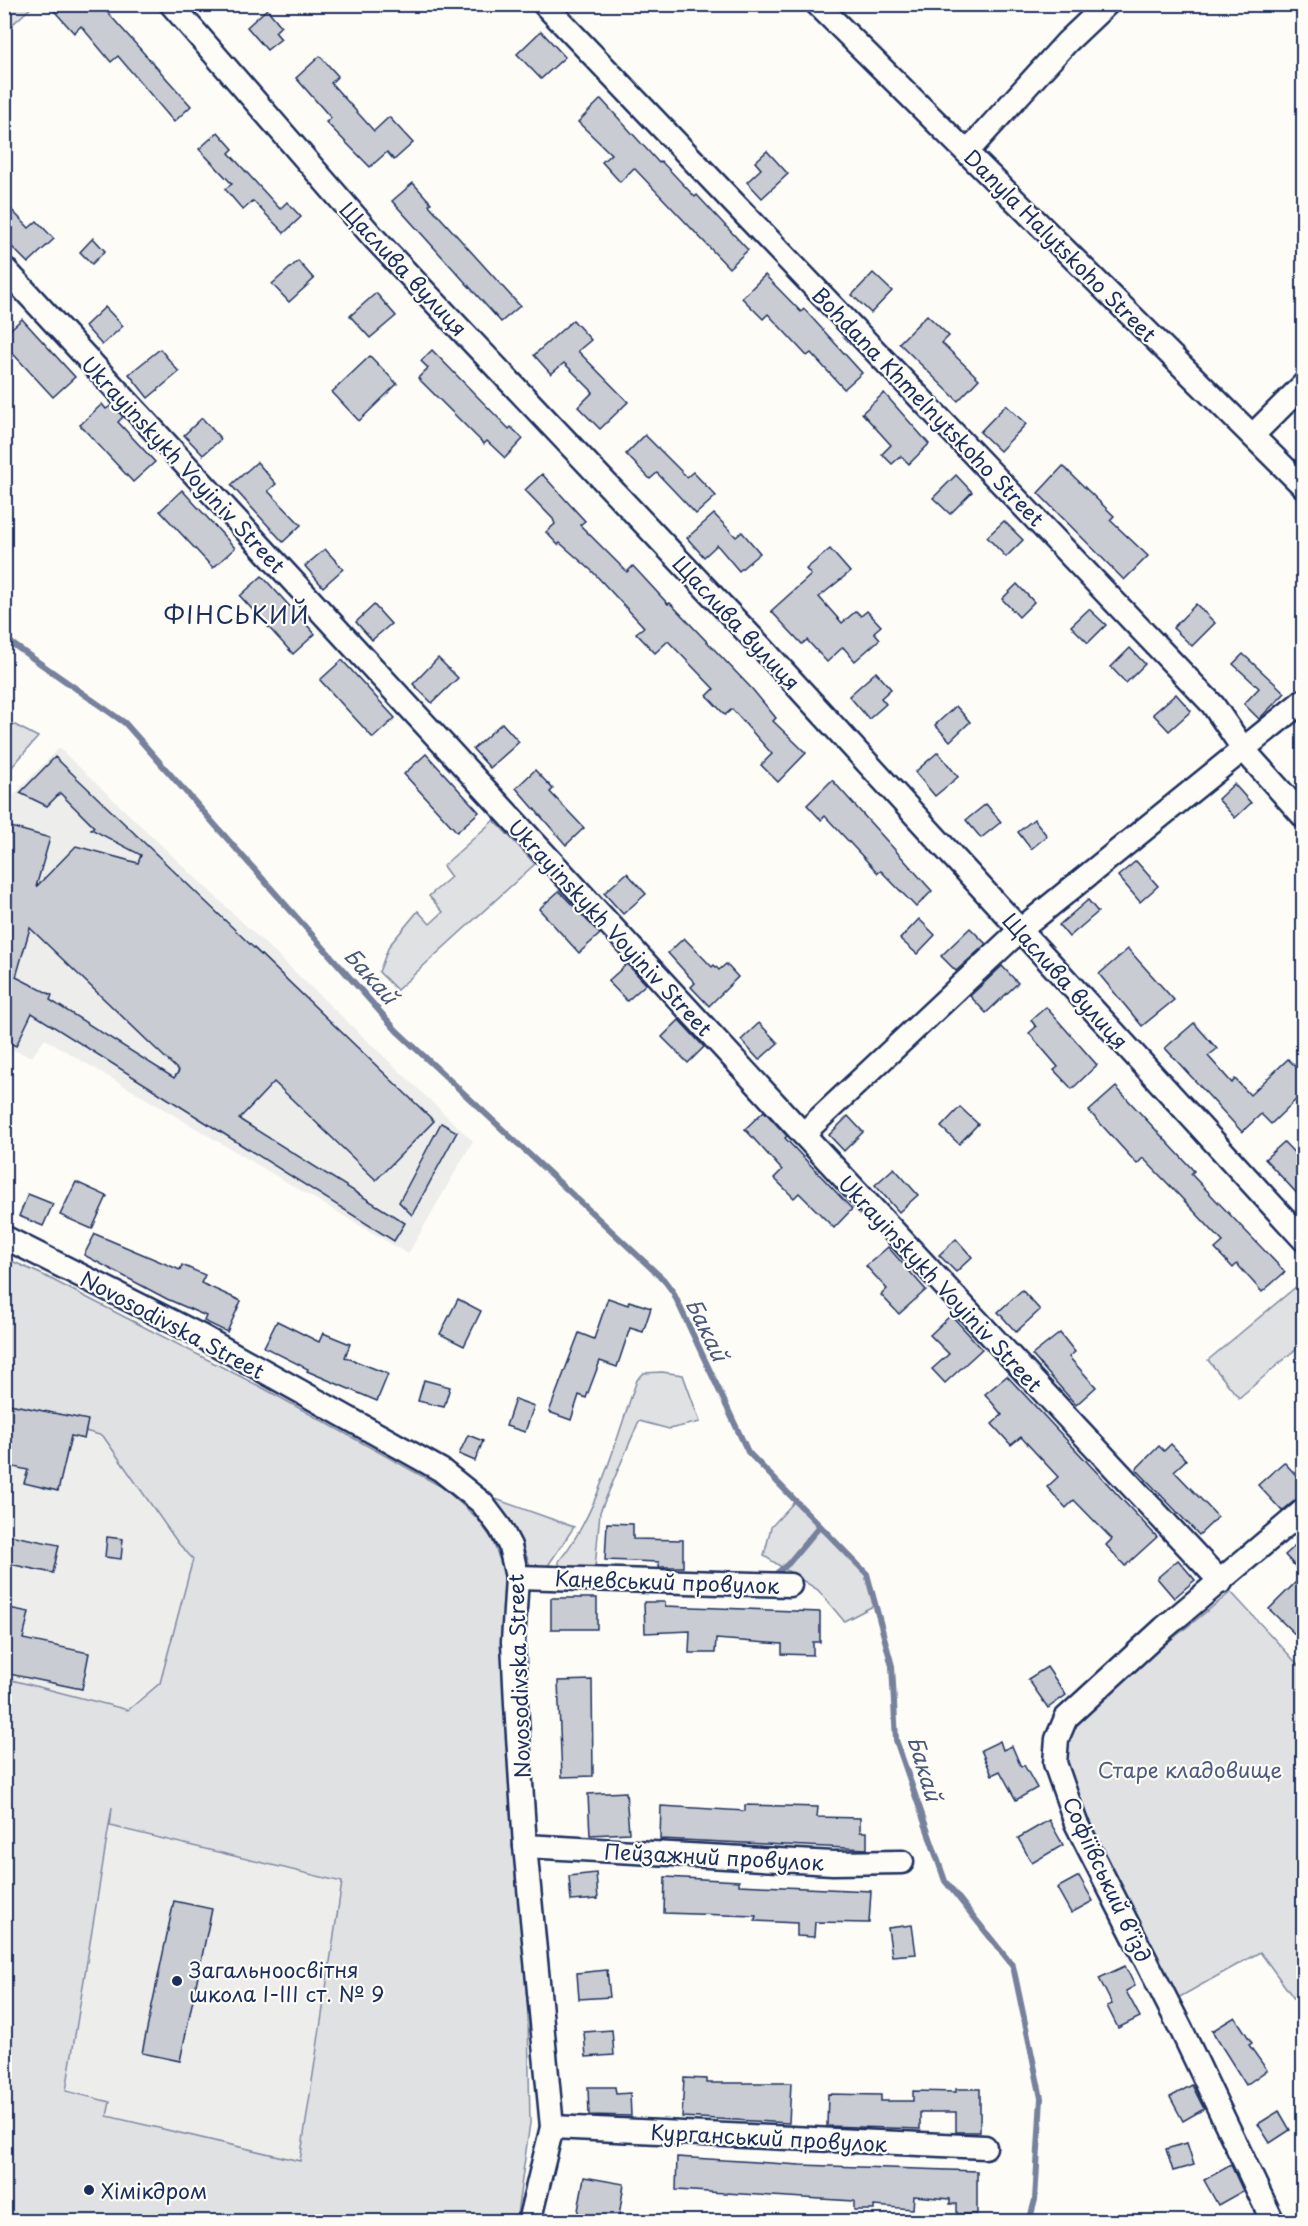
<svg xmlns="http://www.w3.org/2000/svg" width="1308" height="2226" font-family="'Playpen Sans',sans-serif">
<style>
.built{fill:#edeeec}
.green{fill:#e0e1e3;stroke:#7e88a0;stroke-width:1.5;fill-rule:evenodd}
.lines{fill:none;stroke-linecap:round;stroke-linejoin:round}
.stream{stroke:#76819c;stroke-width:6}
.building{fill:#c9ccd3;stroke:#1b2f5e;stroke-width:1.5;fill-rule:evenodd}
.minor-casing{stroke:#1b2f5e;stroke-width:27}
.minor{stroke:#fdfcf7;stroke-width:22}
.poi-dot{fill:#1b2f5e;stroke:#fdfcf7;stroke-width:2}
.labels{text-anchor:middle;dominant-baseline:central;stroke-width:4.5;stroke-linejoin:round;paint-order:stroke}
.street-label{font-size:21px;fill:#1b2f5e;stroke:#fdfcf7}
.park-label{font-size:21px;fill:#4c5c7f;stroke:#fdfcf7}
.poi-label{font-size:21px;fill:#1b2f5e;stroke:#fdfcf7;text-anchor:start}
.water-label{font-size:22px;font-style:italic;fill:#49587d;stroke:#fdfcf7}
.quarter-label{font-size:24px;letter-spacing:1.5px;fill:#1b2f5e;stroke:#fdfcf7}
</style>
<rect width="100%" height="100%" fill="#fdfcf7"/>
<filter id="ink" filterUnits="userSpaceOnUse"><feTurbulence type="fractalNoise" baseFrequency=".0167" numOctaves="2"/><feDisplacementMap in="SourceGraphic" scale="12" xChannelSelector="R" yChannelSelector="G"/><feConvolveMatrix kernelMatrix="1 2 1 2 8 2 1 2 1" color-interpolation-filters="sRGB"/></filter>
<g filter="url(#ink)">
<g class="built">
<polygon points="59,748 473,1141 408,1254 45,1039 32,1057 13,1050 5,1066 5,822 9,800"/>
<polygon points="4,1403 88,1420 102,1436 178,1543 193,1559 160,1683 133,1703 128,1710 5,1678"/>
<polygon points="109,1823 342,1882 300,2161 107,2116 66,2091"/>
</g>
<g class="green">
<polygon points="5,4 34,4 34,5 5,31"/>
<polygon points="5,723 15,725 38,737 5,775"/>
<polygon points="494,820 535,864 397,990 379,972 389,946 418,911 430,924 443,912 429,896 451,877 443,866"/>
<path d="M5 1258 43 1275 263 1388 442 1487 477 1518 492 1539 509 1585 518 1877 528 2016 530 2123 516 2221H5L4 1868 7 1857 4 1856V1678L128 1710 160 1683 193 1559 178 1543 103 1436 85 1431 87 1420 5 1403ZM112 1807 110 1826 342 1882 300 2161 107 2116 110 2102 66 2091Z"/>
<polygon points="1303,1281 1303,1343 1239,1398 1208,1360"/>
<path d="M662 1372 683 1375 700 1422 669 1429 639 1421 600 1512 595 1568H559V1561C598 1514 616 1438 637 1380L644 1373Z"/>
<polygon points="487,1496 574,1527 545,1570 529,1569 522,1549"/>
<polygon points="795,1501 867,1574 875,1605 844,1621 818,1590 764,1556 771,1527"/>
<path d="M1231 1592 1303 1670V2011L1260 1952 1178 1998 1066 1774C1063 1744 1064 1734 1083 1710Z"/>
</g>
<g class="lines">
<g class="stream">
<polyline points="4,638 125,723 397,1031 664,1280 673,1292 748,1452 867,1574 892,1666 896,1740 945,1881 1013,1966 1041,2098 1035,2200 1029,2222"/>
<polyline points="520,1545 529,1569 532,1569"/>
<polyline points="773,1576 788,1564 820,1526"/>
</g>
</g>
<g class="building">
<polygon points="48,4 100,4 191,106 174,122 118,56 111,62 81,26 74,33"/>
<polygon points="267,9 281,26 275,32 281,39 267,50 247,27"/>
<polygon points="541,31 565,57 541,79 517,54"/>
<polygon points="320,56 338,76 331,83 374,131 389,117 413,143 394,160 387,152 370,167 326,122 331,118 296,78"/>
<polygon points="601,99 659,163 661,161 695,197 697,195 748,250 729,268 634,168 620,182 602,162 611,154 578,122"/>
<polygon points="218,132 233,149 229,153 280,209 287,202 301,217 284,233 253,201 243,210 225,189 232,184 199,149"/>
<polygon points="767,151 788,174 762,198 747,182 761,169 755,162"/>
<polygon points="413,183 431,203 429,205 520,306 501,322 392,201"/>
<polygon points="4,202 29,228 37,221 54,239 28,263 4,239"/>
<polygon points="93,238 105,251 92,264 80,252"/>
<polygon points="298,261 314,279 289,302 272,284"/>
<polygon points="873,273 892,291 871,313 852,295"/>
<polygon points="765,275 801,312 804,309 862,373 844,389 811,353 807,356 768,314 763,319 742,298"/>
<polygon points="376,293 396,316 370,338 350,316"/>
<polygon points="105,307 123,326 102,345 85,326"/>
<polygon points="927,315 949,336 942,343 979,379 958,401 899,343"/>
<polygon points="22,319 75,377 53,397 4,344 4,335"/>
<polygon points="573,320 591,340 578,351 628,402 600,429 578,407 593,392 564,363 551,374 534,355"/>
<polygon points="160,349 179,372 148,398 129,374"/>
<polygon points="432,350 509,429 511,427 523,439 505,458 487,441 484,444 418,378 428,368 421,361"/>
<polygon points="370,356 397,384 359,421 332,392"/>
<polygon points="884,393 929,444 909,464 901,456 892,464 882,454 891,445 862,413"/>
<polygon points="102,404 106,409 112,405 123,417 118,422 155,462 133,482 80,425"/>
<polygon points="1006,405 1026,424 1000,451 980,432"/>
<polygon points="202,418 221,439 203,455 184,435"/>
<polygon points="645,435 687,477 693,472 716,496 696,514 657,473 650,479 626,454"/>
<polygon points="257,462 276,484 268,491 301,525 283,542 231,485"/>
<polygon points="1063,466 1114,516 1110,520 1148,556 1124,580 1038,493"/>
<polygon points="542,474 585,521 580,525 627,572 633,566 668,604 670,603 753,690 776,718 773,721 806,753 778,782 761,765 772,754 732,709 725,715 707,696 714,689 668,641 655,653 636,633 644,627 592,571 560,543 558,545 546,532 555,524 553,519 525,490"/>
<polygon points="956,475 972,492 950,514 933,498"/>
<polygon points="182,490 235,548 213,568 160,511"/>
<polygon points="714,514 736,537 742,532 760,553 739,571 717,545 704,557 687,538"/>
<polygon points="1004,521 1023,540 1006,557 987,537"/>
<polygon points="325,549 343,569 323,587 305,566"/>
<polygon points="830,549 850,572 819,597 842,623 856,611 861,616 867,611 881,626 874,632 880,639 855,661 843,647 827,662 807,640 802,644 771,611 811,575 806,569"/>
<polygon points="262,576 315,634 293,654 240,596"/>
<polygon points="1017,584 1034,602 1019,617 1002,599"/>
<polygon points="1196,604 1215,623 1192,646 1173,628"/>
<polygon points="374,605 391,624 372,640 356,622"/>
<polygon points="1089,609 1106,625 1088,643 1071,626"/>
<polygon points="1130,648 1145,664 1126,683 1111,667"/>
<polygon points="1243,654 1285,693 1259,719 1244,704 1259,688 1233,664"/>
<polygon points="438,658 458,678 432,703 413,684"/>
<polygon points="342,660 395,718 373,738 320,680"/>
<polygon points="876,672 891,689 881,698 886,704 869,719 849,696"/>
<polygon points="1176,694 1191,711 1169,731 1153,714"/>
<polygon points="956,706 970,722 950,741 935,725"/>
<polygon points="502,723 519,742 490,768 473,749"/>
<polygon points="938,752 958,777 935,796 915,772"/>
<polygon points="426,754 479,812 457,832 404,774"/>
<path d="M55 757 434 1121 376 1180 274 1082 239 1119 405 1223 394 1241 32 1013 16 1046 4 1040V851L11 827 50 838 36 887 76 846 138 863 141 855 91 829 94 827 60 793 47 806 20 793ZM30 928 179 1071 174 1078 50 1000 52 995 16 977Z"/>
<polygon points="535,770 553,789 550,792 584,828 566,845 516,788"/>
<polygon points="832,780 932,891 916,907 881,871 878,873 825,816 821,820 807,805"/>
<polygon points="1234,784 1251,803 1235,818 1218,799"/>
<polygon points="986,804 1001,822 981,838 966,820"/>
<polygon points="1034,819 1047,836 1031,849 1018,832"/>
<polygon points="1136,861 1158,886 1140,902 1118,876"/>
<polygon points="627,873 646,894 623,914 604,893"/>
<polygon points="559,891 600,934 579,953 539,909"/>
<polygon points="1088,900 1098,912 1069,937 1059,925"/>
<polygon points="919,919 935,935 917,954 900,939"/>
<polygon points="970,928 986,944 956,971 941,956"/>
<polygon points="684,938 712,967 714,965 719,970 726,964 738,977 709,1006 691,987 695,983 668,953"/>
<polygon points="1128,949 1174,1000 1142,1026 1099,974"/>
<polygon points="627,964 646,984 627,1001 608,981"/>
<polygon points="1002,966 1018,983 986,1013 970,996"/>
<polygon points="1046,1007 1097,1065 1072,1089 1054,1070 1058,1067 1029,1033 1036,1027 1031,1020"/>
<polygon points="679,1020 704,1047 688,1063 662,1037"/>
<polygon points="759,1023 778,1043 759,1060 741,1040"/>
<polygon points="1194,1023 1217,1049 1208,1056 1232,1083 1235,1079 1250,1095 1288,1059 1304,1075 1304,1092 1271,1124 1261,1114 1242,1132 1165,1048"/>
<polygon points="1116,1087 1194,1171 1191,1174 1285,1272 1262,1292 1237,1264 1233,1268 1215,1249 1223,1242 1174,1190 1143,1158 1137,1164 1089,1111"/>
<polygon points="960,1107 978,1124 959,1144 941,1127"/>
<polygon points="764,1111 787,1136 785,1138 852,1209 834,1228 799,1193 794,1198 774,1178 782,1170 745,1129"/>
<polygon points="848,1116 863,1132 844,1151 829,1135"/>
<polygon points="441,1123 457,1132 412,1215 399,1202"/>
<polygon points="1284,1142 1304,1163 1304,1201 1265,1159"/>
<polygon points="894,1168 918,1195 899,1212 875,1185"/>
<polygon points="76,1182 107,1196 92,1229 60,1215"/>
<polygon points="28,1194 53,1204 43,1226 19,1216"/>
<polygon points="95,1234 180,1270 182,1265 205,1275 201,1283 241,1301 227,1332 204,1321 206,1316 167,1299 84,1255"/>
<polygon points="956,1239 972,1257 956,1272 939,1255"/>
<polygon points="888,1247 926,1290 899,1314 881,1295 887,1289 866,1266"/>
<polygon points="1022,1290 1040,1310 1016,1332 998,1312"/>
<polygon points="608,1298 628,1305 629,1301 651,1308 643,1332 630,1328 617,1367 600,1361 586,1398 579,1395 571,1420 549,1412 579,1333 594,1339"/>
<polygon points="458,1299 481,1311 464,1346 440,1334"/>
<polygon points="951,1315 982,1349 945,1383 932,1369 949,1354 930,1335"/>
<polygon points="277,1321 319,1342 323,1333 350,1344 345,1357 388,1374 377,1401 307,1371 308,1369 264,1347"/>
<polygon points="1060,1333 1075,1352 1069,1357 1096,1387 1076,1405 1032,1355"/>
<polygon points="1007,1376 1157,1537 1125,1566 1106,1545 1112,1539 1074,1500 1066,1508 1047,1487 1058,1477 1021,1437 1011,1445 992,1424 1002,1415 985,1394"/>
<polygon points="424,1380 450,1387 444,1407 418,1401"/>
<polygon points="515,1399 534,1406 525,1432 506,1426"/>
<polygon points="4,1403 88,1420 84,1439 71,1436 58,1491 24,1483 28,1470 4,1465"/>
<polygon points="468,1435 483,1441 475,1461 459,1454"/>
<polygon points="1171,1444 1186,1460 1174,1471 1218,1517 1199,1535 1136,1469 1159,1446 1164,1451"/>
<polygon points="1284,1462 1304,1484 1304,1493 1282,1511 1258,1485"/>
<polygon points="607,1523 633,1524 633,1539 683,1540 683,1567 659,1567 659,1562 605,1560"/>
<polygon points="4,1534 59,1545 53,1573 4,1563"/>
<polygon points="107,1537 123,1539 121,1559 105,1557"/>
<polygon points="1304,1538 1304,1643 1269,1609 1303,1575 1285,1555"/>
<polygon points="1178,1560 1195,1580 1174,1598 1157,1578"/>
<rect x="551" y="1598" width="46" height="31"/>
<polygon points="644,1602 665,1602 665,1606 820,1612 820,1642 813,1642 813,1655 782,1654 782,1644 716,1639 715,1653 689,1653 690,1631 645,1633"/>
<polygon points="4,1607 29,1612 23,1639 89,1653 82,1689 4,1673"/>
<polygon points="1047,1667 1066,1695 1048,1708 1028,1679"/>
<polygon points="592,1680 593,1776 562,1777 558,1681"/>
<polygon points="1000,1741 1003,1750 1012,1746 1021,1767 1024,1765 1037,1788 1016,1800 1000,1771 992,1775 981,1750"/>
<polygon points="626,1792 629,1833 590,1835 588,1794"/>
<polygon points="745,1805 818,1807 817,1817 860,1818 860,1832 867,1832 867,1849 660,1839 661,1806 745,1811"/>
<polygon points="1049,1820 1063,1845 1032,1863 1018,1838"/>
<polygon points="596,1873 598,1899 571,1901 569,1876"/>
<polygon points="1079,1876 1093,1901 1071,1913 1057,1888"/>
<polygon points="665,1877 739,1881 739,1885 871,1891 869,1923 815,1922 814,1937 797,1936 797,1923 755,1921 756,1916 664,1913"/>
<polygon points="174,1901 212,1909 180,2061 142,2053"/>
<polygon points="912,1925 916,1954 892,1956 888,1928"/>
<polygon points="1125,1966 1135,1986 1126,1991 1140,2017 1118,2028 1107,2006 1112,2004 1099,1978"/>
<polygon points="607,1970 610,1997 579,1999 577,1973"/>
<polygon points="1235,2017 1252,2043 1249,2045 1267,2070 1246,2085 1212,2031"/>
<polygon points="612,2030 614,2055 586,2057 584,2032"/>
<polygon points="684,2078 707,2079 707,2083 791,2083 789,2123 682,2117"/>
<polygon points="1192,2085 1204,2109 1183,2121 1170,2097"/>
<polygon points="588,2087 615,2087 616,2094 630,2093 631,2116 589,2115"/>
<polygon points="956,2089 980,2089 980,2132 956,2132 956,2112 920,2112 920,2129 827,2126 828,2094 881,2095 881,2101 913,2101 913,2091 956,2092"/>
<polygon points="1279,2111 1290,2130 1270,2143 1258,2124"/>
<polygon points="1187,2143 1194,2165 1173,2171 1166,2149"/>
<polygon points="677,2157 800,2165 977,2171 977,2214 957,2214 957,2204 950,2204 950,2199 914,2196 913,2209 874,2206 874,2210 854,2210 854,2201 676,2190"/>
<polygon points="1231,2165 1243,2191 1218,2205 1204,2180"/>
<polygon points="584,2177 624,2184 618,2222 576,2222"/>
</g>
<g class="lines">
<g class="minor-casing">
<g id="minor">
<polyline points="171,4 373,237 764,650 1304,1240"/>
<polyline points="544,4 1213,705 1244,750 1304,817"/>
<polyline points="817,4 1304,487"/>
<polyline points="967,152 1067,42 1107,4"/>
<polyline points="4,268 803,1134 1221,1582"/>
<polyline points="1253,435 1304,384"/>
<polyline points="803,1134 1020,930 1304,700"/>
<polyline points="4,1237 201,1336 441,1470 482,1503 500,1527 510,1546 517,1577 513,1642 516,1704 525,1846 552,2127 529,2222"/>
<polyline points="517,1577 790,1585"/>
<polyline points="525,1846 833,1863 902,1862"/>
<polyline points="552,2127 985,2147"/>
<polyline points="1273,2222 1182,2031 1076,1823 1055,1763 1057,1739 1066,1718 1164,1628 1304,1510"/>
</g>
</g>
<use href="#minor" class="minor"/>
</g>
</g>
<g class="poi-dot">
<circle cx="177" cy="1981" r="6"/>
<circle cx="89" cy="2190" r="6"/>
</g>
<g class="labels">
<g class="street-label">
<text transform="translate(1061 245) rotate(45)">Danyla Halytskoho Street</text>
<text transform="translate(404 268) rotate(47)">Щаслива вулиця</text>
<text transform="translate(929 406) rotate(46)">Bohdana Khmelnytskoho Street</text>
<text transform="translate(184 464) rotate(47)">Ukrayinskykh Voyiniv Street</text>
<text transform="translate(737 622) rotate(47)">Щаслива вулиця</text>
<text transform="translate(611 927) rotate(47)">Ukrayinskykh Voyiniv Street</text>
<text transform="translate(1066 980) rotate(48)">Щаслива вулиця</text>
<text transform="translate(941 1283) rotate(47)">Ukrayinskykh Voyiniv Street</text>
<text transform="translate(173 1324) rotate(28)">Novosodivska Street</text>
<text transform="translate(667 1581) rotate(2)">Каневський провулок</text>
<text transform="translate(518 1676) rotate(-92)">Novosodivska Street</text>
<text transform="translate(714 1856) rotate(3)">Пейзажний провулок</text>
<text transform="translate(1108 1879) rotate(65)">Софіївський в'їзд</text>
<text transform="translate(769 2137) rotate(3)">Курганський провулок</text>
</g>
<g class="park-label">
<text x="1190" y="1769">Старе кладовище</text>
</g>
<g class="poi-label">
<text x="189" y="1969">Загальноосвітня<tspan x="189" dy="24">школа І-ІІІ ст. № 9</tspan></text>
<text x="101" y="2190">Хімікдром</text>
</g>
<g class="water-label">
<text transform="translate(372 975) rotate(48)">Бакай</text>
<text transform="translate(708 1329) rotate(64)">Бакай</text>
<text transform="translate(926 1768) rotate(73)">Бакай</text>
</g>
<g class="quarter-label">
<text x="237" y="614">ФІНСЬКИЙ</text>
</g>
</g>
<rect width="1308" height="2226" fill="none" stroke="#fdfcf7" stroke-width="24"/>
<rect x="12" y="12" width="1284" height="2202" fill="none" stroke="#1b2f5e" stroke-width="2" filter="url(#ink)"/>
</svg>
